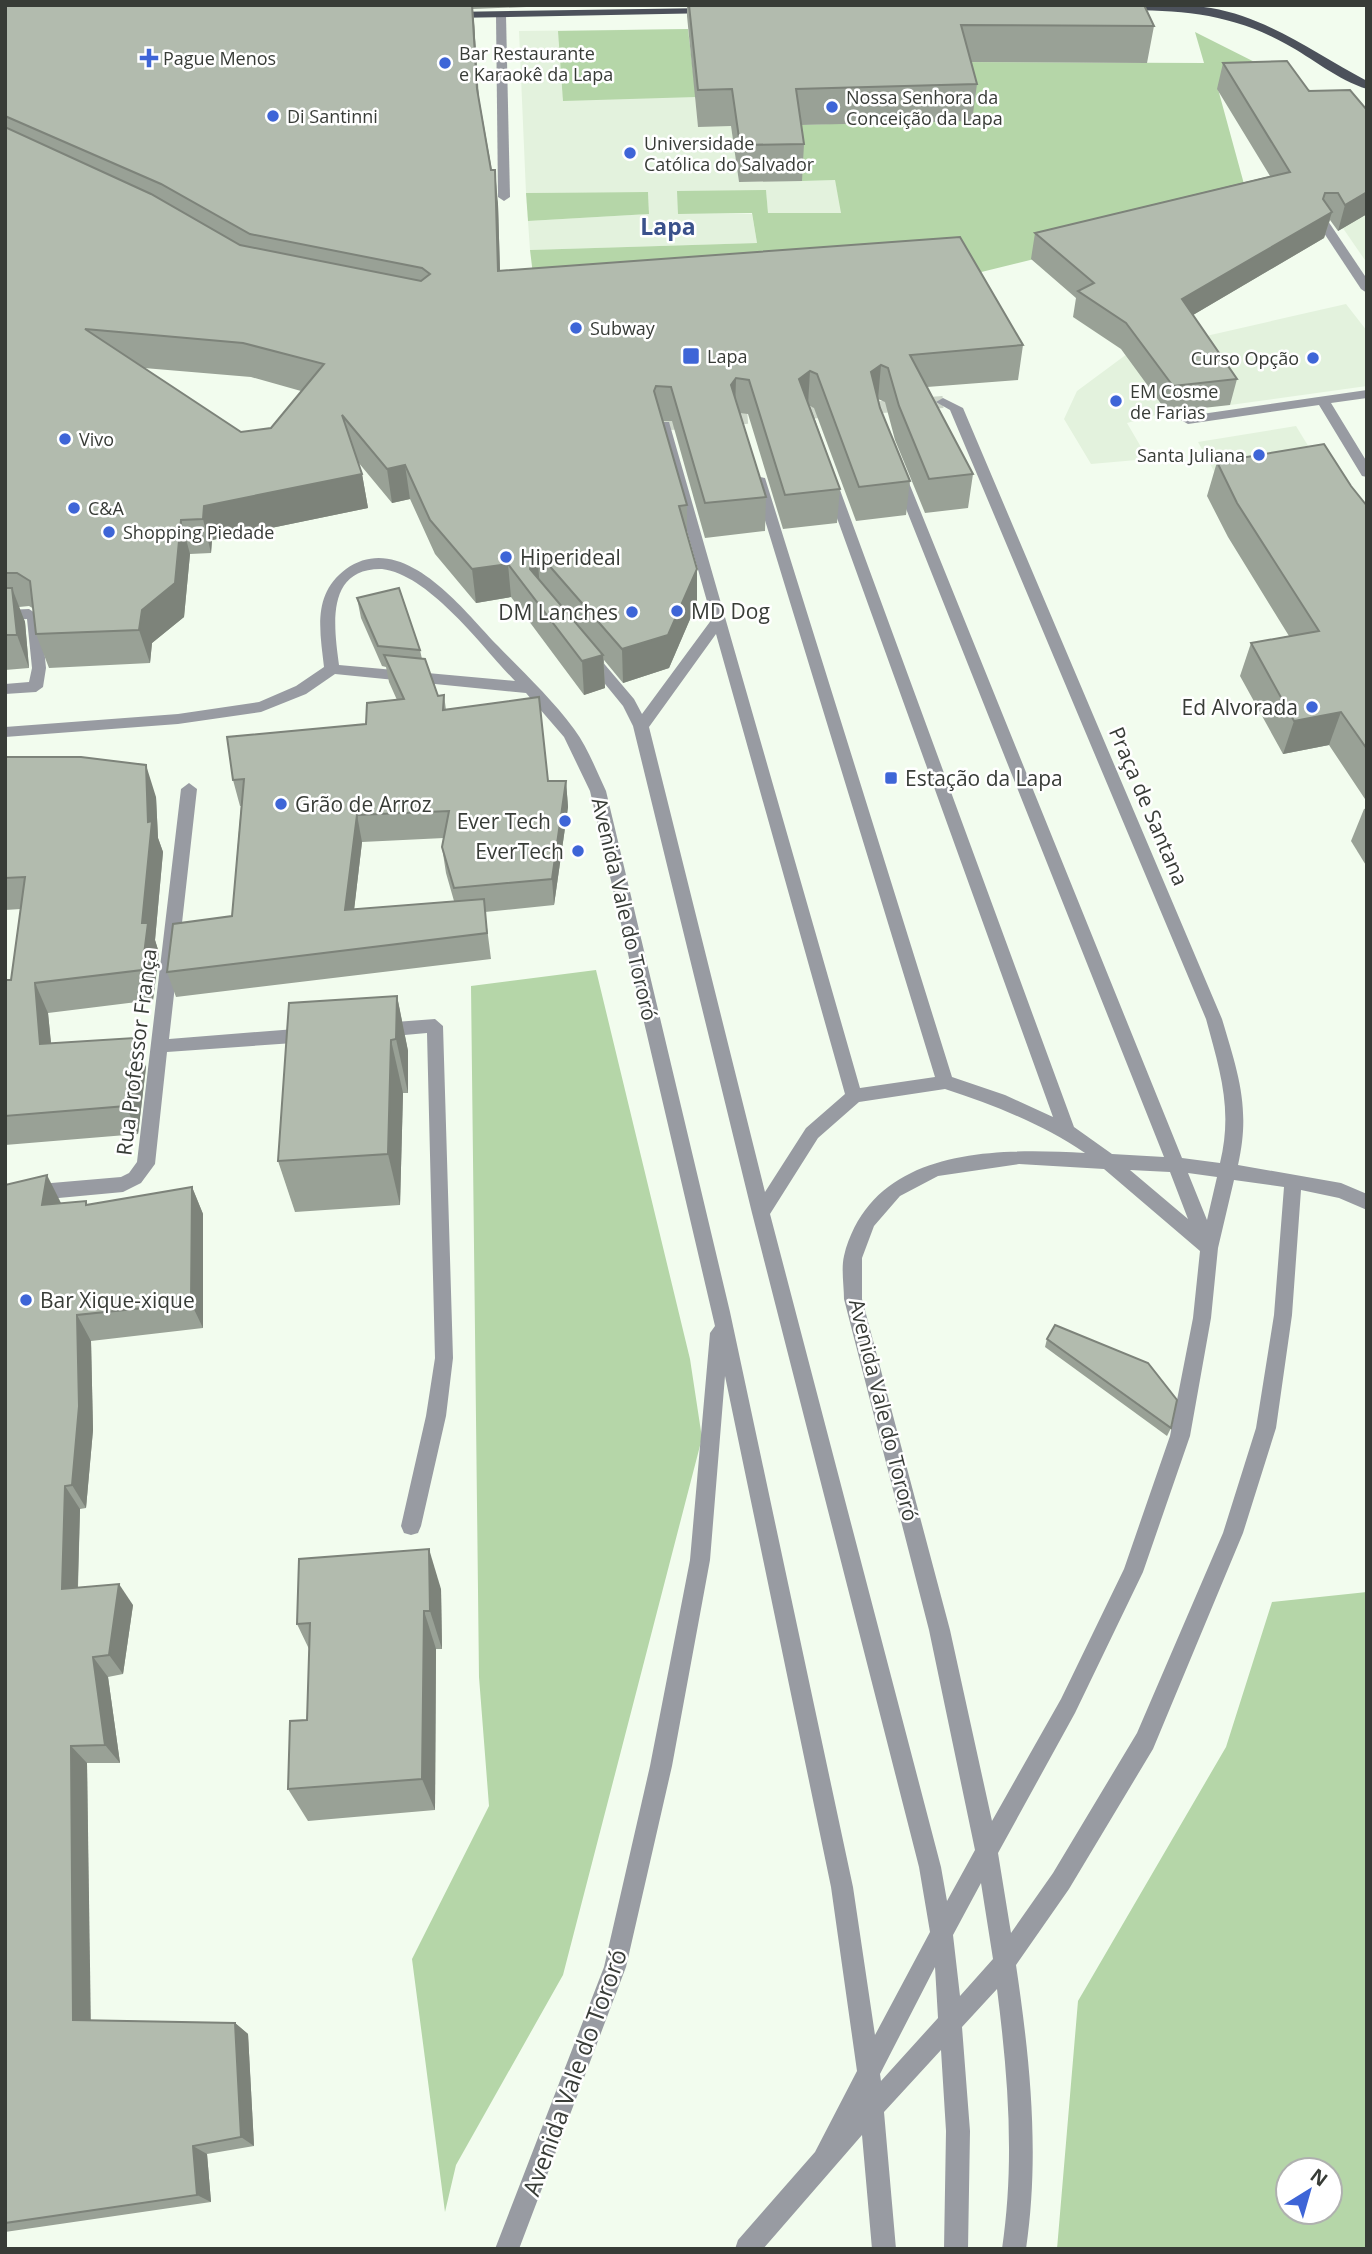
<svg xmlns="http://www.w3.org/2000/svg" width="1372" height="2254" font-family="'Open Sans',sans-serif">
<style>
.built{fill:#e3f2dd}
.green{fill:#b5d6a8;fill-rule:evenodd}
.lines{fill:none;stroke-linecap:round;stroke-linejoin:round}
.minor-tunnel{stroke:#cdd6c9;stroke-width:12;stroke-dasharray:12 6;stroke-linecap:butt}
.minor{fill:#989ba2;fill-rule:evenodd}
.major{fill:#4c515b;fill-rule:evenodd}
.wall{fill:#99a196;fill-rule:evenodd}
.shaded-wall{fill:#7d837a}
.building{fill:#b2bbae;stroke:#7d837a;stroke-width:2;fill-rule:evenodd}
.poi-dot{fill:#3e65d7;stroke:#fff;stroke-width:2.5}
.labels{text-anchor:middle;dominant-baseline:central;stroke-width:5;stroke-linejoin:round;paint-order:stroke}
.far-poi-label{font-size:18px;fill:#383c37;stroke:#fff;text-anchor:start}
.poi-label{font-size:21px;fill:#383c37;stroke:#fff;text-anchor:start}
.street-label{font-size:21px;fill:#383c37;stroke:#fff}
.far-district-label{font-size:23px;font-weight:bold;fill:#3a518b;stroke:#fff}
.near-street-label{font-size:24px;fill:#383c37;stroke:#fff}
</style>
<rect width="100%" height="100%" fill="#f2fcee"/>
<g class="built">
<polygon points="688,29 698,126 731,126 739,182 835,180 842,213 768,213 766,191 678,214 752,214 757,243 530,250 528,221 649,214 648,192 526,193 519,31"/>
<polygon points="1367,145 1367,263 1318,192"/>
<polygon points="1346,304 1367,331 1367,386 1230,405 1208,373 1146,384 1167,412 1127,423 1148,459 1091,464 1064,419 1077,391 1127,354"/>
<polygon points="1296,426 1321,467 1221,484 1198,442"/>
</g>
<g class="green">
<polygon points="688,29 696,97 563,101 558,31"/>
<polygon points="1195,32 1344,107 1218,89 1250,206 961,277 536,299 530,250 757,243 752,213 678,214 677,191 766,190 768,213 841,213 835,180 802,181 795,125 972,120 957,62 1204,63"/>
<polygon points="648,192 649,214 528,221 526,193"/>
<polygon points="596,970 690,1359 702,1438 563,1975 456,2165 445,2212 412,1959 489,1806 479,1677 471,986"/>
<path d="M1367 1592V2249H1057L1078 2001 1226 1747 1272 1602ZM1288 2170H1330V2212H1288Z"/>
</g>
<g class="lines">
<polyline class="minor-tunnel" points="646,426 943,402"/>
<g class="minor">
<polygon points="501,12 506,15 510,197 504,201 498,197 496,15"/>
<polygon points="1320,221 1328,221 1367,279 1367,293 1361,289 1318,224"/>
<polygon points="1367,390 1367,398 1331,403 1367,462 1367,477 1362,476 1319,405 1188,424 1181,420 1188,416"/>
<path d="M943 398 963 408 1222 1019C1238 1073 1251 1108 1238 1165L1341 1183 1367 1194V1210L1339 1198 1301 1190 1292 1315 1276 1428 1243 1533 1153 1749 1069 1889 1016 1965C1030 2060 1040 2153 1026 2249H1002C1015 2161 1008 2076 997 1989L962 2027 970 2131 968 2249H944L946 2131 941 2050 884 2112 896 2249H872L862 2135 763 2249H735L738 2240 815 2152 857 2071 831 1887 725 1376 710 1560 672 1766 626 1967 519 2249H495L604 1967 650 1766 690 1560 710 1333 715 1326 590 791 564 737 526 693 335 674 306 694 261 712 178 724 5 737V727L178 714 259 702 296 686 324 667C320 631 312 594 346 569 403 528 465 612 498 646 524 673 552 699 574 729 588 748 596 770 606 791L730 1312 853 1887 875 2035 930 1932 919 1867 752 1213 633 726 623 706 583 657 590 652 595 653 634 699 642 714 712 619 657 425 659 422H669L860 1088 935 1077 753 481 760 477 765 478 952 1077 1005 1095 1053 1117 824 482 826 479H836L1074 1127 1112 1154 1164 1157 893 476 900 472 905 473 1182 1158 1220 1163C1233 1109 1220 1071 1206 1019L950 410 936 402ZM382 569C430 575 482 647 515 681L339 665C334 627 325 568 382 569ZM716 634 845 1094 806 1128 765 1192 649 727ZM945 1089C994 1105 1042 1124 1085 1153 994 1148 872 1147 844 1256 841 1269 844 1286 844 1299L929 1630 975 1850 947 1901 941 1867 770 1214 818 1138 859 1102ZM1019 1164 1104 1169 1200 1251 1193 1318 1170 1436 1124 1569 1061 1699 992 1821 950 1630 862 1299V1258L874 1226 900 1196 938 1176ZM1130 1170 1170 1172 1188 1219ZM1188 1173 1217 1177 1207 1220ZM1234 1180 1284 1187 1274 1315 1256 1428 1223 1533 1137 1733 1053 1873 1011 1933 998 1853 1075 1713 1143 1572 1190 1436 1211 1318 1218 1248ZM981 1883 993 1959 960 1996 953 1935ZM935 1967 938 2018 881 2081 880 2074Z"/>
<polygon points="29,609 41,617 46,668 43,687 36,692 5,694 5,684 29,682 32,668 27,619 5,620 5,610"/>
<polygon points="189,783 197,789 169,1039 308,1028 314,1030 316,1035 314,1040 308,1042 167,1052 155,1164 141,1183 123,1192 5,1203 5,1187 121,1177 129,1173 137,1162 181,789"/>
<polygon points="435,1019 443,1026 453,1358 446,1416 421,1526 418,1533 411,1535 404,1533 401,1526 426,1416 435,1358 427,1033 382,1037 376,1035 374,1030 376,1025 382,1023"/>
</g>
<g class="major">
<path d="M1119 5C1149 5 1181 3 1211 8 1269 18 1316 54 1367 81V89C1338 80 1312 58 1286 44 1233 14 1182 10 1123 10L1119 9Z"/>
<polygon points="710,8 714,9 714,13 451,18 446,15 451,12"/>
</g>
</g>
<g class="wall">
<path d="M5 5H575L473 9 479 98 498 204 500 271 1023 345 1018 380 927 387 973 474 968 508 925 513 895 440 885 402 878 399 880 408 910 481 906 515 856 521 814 408 810 406 840 489 837 523 783 529 748 414 740 413 766 497 765 531 705 538 672 421H662L687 505V533L697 603 669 668 623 683 604 660 605 688 584 695 511 597 476 603 435 554 410 499 392 503 358 462 362 474 368 508 212 540 211 553 190 554 184 617 152 643 150 663 49 668 36 634 34 609 29 606 19 607 25 622 29 668 5 670ZM144 368 251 377 301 391 271 428 241 432Z"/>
<polygon points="687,5 1144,5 1154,26 1147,63 971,62 977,84 972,121 801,125 804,144 802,181 739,182 731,126 698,127 687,16"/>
<polygon points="1223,63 1367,110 1367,214 1338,231 1330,220 1324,238 1193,315 1237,379 1230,405 1167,412 1121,349 1073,317 1076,298 1031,259 1035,233 1270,176 1217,89"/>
<polygon points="1217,462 1351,486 1367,506 1367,802 1329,745 1283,754 1240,676 1251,643 1289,636 1228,537 1207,496"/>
<path d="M357 598 420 650 422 659 438 696 444 695 446 710 548 781H566L568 807 554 905 485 912 491 959 176 997 167 972 232 916 241 806H240L233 780 366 724 397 700 389 682 386 667 382 666 361 618ZM444 838 442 847 446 873 454 901 354 910 362 842Z"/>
<polygon points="5,757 156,797 158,838 163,852 155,940 159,953 153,1000 48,1013 51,1044 146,1067 138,1134 5,1145 5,980 11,980 21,909 5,910"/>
<polygon points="1367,808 1367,867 1351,841 1364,809"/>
<polygon points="397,996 408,1051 408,1093 403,1093 400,1205 295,1212 278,1161"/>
<polygon points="5,1185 61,1203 87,1205 192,1187 203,1214 203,1328 91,1341 93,1430 86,1508 80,1509 78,1588 133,1605 123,1674 108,1677 120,1763 87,1763 90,2020 235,2023 248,2034 254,2146 207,2154 211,2202 5,2232"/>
<polygon points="1047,1339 1171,1428 1167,1436 1045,1347"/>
<polygon points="441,1589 442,1649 436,1649 435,1810 308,1821 288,1789 307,1720 309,1649 297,1624"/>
</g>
<g class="shaded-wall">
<polygon points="472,5 474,20 480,123 477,89"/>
<polygon points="495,170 498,204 501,305 498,271"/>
<polygon points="1367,192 1367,214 1338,231 1345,205"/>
<polygon points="1332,212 1324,238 1176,325 1182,299"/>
<polygon points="881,365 878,399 871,372"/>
<polygon points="810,371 808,405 799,379"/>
<polygon points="736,378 735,412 731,385"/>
<polygon points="405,465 410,499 392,503 387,469"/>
<polygon points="362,474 368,508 212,540 211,553 203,519 204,506"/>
<polygon points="181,520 190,554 184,617 152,643 150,663 139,630 142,610"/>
<polygon points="538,560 540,594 533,599 530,569 531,565"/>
<polygon points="508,564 511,597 476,603 472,569"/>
<polygon points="697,569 697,603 669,668 623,683 622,649"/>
<polygon points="12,588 25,622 29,668 17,635"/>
<polygon points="603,655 605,688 584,695 582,661"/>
<polygon points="1341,712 1329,745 1283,754 1294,721"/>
<polygon points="146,765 156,797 158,838 163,852 155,940 159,953 153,1000 142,970 142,923 148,822"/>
<polygon points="566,781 568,807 554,905 552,879"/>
<polygon points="357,815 362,842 351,936 345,910"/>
<polygon points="35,983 48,1013 54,1073 40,1044"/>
<polygon points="397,996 408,1051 408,1093 396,1039"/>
<polygon points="134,1038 146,1067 138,1134 126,1106"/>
<polygon points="391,1040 403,1093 400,1205 388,1154"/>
<polygon points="47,1175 61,1203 42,1205"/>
<polygon points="192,1187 203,1214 203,1328 191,1303"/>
<polygon points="77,1315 91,1341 93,1430 86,1508 72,1485"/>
<polygon points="65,1486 80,1509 77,1610 62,1589"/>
<polygon points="429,1549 441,1589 442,1649 430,1611"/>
<polygon points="119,1584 133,1605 123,1674 109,1655"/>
<polygon points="424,1611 436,1649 435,1810 422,1779"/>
<polygon points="93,1657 108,1677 120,1763 105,1745"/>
<polygon points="71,1746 87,1763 91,2032 73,2020"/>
<polygon points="235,2023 248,2034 254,2146 241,2137"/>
<polygon points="193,2146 207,2154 211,2202 197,2195"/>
</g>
<g class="building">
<path d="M5 5H472L477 89 491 170H495L498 271 960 237 1023 345 910 355 973 474 929 479 899 406 888 368 881 365 871 372 880 408 910 481 859 487 817 374 810 371 799 379 840 489 785 495 749 380 736 378 731 385 766 497 705 503 671 387 656 386 654 391 687 505 679 506 697 569 668 635 622 649 546 562 538 560 531 565 530 569 603 655 582 661 508 564 472 569 430 520 405 465 387 469 342 415 362 474 204 506 203 519 181 520 175 583 142 610 139 630 36 634 30 581 17 573H5V127L151 194 240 245 421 281 430 274 422 268 250 234 161 184 5 116ZM85 329 243 343 324 364 271 428 241 432Z"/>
<polygon points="689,5 1144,5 1154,26 961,25 977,84 796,89 804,144 740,145 732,89 698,90"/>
<polygon points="1287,61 1309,91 1350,90 1367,110 1367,192 1345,205 1338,193 1325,193 1323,199 1332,212 1182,299 1237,379 1173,386 1126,323 1078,291 1094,283 1035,233 1290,172 1223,63"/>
<polygon points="1324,444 1351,486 1367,506 1367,749 1341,712 1294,721 1251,643 1319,631 1237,503 1217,462"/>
<polygon points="5,588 12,588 17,635 5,635"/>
<polygon points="399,588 420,650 378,646 357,598"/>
<polygon points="384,655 425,659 438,696 444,695 443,710 539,697 548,781 566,781 552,879 454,888 442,847 449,811 357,815 345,910 484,899 487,933 167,972 173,924 232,916 244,779 233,780 227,737 366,724 367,703 404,699"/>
<polygon points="5,757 81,757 146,765 148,822 152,821 142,923 148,923 142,970 35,983 40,1044 134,1038 126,1106 5,1116 5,980 11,980 25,877 5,878"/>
<polygon points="397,996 396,1039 391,1040 388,1154 278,1161 289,1003"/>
<polygon points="47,1175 42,1205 86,1201 86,1205 192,1187 191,1303 77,1315 79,1406 72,1485 65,1486 62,1589 119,1584 109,1655 93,1657 105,1745 71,1746 73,2020 235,2023 241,2137 193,2146 197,2195 5,2223 5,1185"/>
<polygon points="1055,1325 1148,1363 1177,1400 1171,1428 1047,1339"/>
<polygon points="429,1549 430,1611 424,1611 422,1779 288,1789 290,1721 307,1720 310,1623 297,1624 299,1559"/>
</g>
<g class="poi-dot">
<path d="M145.5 47.5h7v7h7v7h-7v7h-7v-7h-7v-7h7z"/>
<circle cx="445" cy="63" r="7"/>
<circle cx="832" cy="107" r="7"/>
<circle cx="273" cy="116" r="7"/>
<circle cx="630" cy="153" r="7"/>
<circle cx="576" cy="328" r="7"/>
<rect x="682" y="347" width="18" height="18" rx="3.5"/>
<circle cx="1313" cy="358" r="7"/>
<circle cx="1116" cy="401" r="7"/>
<circle cx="65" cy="439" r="7"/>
<circle cx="1259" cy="455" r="7"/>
<circle cx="74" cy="508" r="7"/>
<circle cx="109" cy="532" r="7"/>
<circle cx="506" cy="557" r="7"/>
<circle cx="677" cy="611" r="7"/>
<circle cx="632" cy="612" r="7"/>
<circle cx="1312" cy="707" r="7"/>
<rect x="884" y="771" width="14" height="14" rx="3.5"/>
<circle cx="281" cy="804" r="7"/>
<circle cx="565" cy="821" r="7"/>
<circle cx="578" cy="851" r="7"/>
<circle cx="26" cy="1300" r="7"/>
</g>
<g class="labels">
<g class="far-poi-label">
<text x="459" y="53">Bar Restaurante<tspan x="459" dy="21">e Karaokê da Lapa</tspan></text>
<text x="163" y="58">Pague Menos</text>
<text x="846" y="97">Nossa Senhora da<tspan x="846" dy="21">Conceição da Lapa</tspan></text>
<text x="287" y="116">Di Santinni</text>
<text x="644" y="143">Universidade<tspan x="644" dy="21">Católica do Salvador</tspan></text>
<text x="590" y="328">Subway</text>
<text x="707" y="356">Lapa</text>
<text x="1299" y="358" text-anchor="end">Curso Opção</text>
<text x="1130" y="391">EM Cosme<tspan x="1130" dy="21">de Farias</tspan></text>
<text x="79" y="439">Vivo</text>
<text x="1245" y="455" text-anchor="end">Santa Juliana</text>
<text x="88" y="508">C&amp;A</text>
<text x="123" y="532">Shopping Piedade</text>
</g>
<g class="poi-label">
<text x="520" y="557">Hiperideal</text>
<text x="691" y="611">MD Dog</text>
<text x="618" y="612" text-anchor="end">DM Lanches</text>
<text x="1298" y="707" text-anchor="end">Ed Alvorada</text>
<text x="905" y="778">Estação da Lapa</text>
<text x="295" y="804">Grão de Arroz</text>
<text x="551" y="821" text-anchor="end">Ever Tech</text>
<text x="564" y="851" text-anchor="end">EverTech</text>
<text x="40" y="1300">Bar Xique-xique</text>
</g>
<g class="street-label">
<text transform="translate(1149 806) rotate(67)">Praça de Santana</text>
<text transform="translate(625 909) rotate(77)">Avenida Vale do Tororó</text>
<text transform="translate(136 1052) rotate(-83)">Rua Professor França</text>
<text transform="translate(884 1410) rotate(76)">Avenida Vale do Tororó</text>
</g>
<g class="far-district-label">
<text x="668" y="226">Lapa</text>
</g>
<g class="near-street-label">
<text transform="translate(574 2072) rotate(-70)">Avenida Vale do Tororó</text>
</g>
</g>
<rect width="1372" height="2254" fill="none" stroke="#383c37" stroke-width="14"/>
<g transform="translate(1309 2191) rotate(37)"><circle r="33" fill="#ffffff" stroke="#afb1af" stroke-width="2"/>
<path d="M0-5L12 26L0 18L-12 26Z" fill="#3e65d7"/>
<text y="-10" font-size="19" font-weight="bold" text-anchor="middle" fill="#383c37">N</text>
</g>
</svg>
